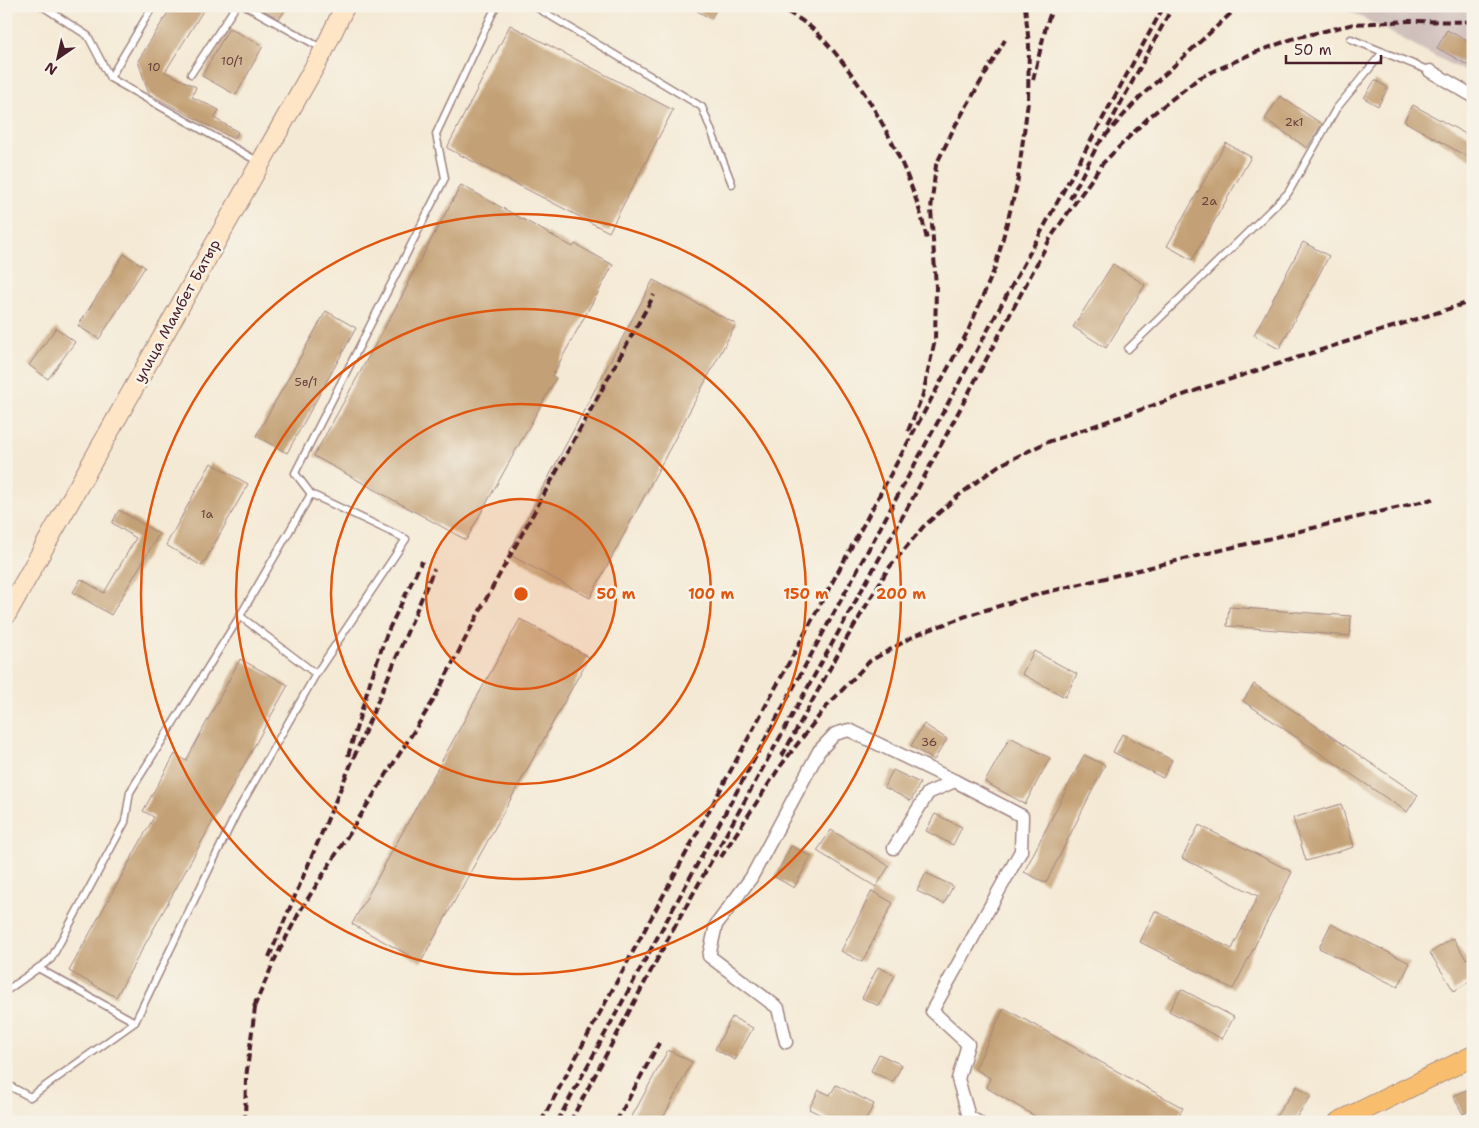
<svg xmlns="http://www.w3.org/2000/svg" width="1479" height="1128" font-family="'Shantell Sans',sans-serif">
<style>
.industrial{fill:#d0c0bc}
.building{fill:#c3a075}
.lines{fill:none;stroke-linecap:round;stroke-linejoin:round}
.service-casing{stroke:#9f8480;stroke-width:9}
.minor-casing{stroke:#9f8480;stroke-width:15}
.secondary-casing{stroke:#9f8480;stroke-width:21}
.primary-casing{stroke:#9f8480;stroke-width:22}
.service{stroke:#fff;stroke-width:6}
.minor{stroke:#fff;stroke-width:12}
.secondary{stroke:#fde5c5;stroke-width:19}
.primary{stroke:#f9be6d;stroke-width:20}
.rail{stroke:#4a1f2b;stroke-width:4;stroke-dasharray:8 4;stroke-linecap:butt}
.ring{fill:none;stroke:#e0560e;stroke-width:2.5}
.labels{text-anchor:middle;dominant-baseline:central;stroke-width:5;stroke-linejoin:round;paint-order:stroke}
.number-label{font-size:12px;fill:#683f3e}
.street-label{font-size:15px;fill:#4a1f2b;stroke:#f7f3e8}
.centre{fill:#e0560e;stroke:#f7f3e8;stroke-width:2.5}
.ring-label{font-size:15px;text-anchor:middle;font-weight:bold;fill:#e0560e;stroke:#f7f3e8;stroke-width:5;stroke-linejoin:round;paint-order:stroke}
</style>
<rect width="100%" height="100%" fill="#f7f3e8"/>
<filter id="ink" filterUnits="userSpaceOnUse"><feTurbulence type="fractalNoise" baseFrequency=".02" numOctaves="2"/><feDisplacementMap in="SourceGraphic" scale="10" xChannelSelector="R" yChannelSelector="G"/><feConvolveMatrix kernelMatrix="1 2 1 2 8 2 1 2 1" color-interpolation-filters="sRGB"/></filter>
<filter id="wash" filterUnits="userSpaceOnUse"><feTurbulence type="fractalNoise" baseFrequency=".0096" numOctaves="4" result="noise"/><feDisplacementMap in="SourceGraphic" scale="20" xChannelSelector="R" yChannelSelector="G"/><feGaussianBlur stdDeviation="1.12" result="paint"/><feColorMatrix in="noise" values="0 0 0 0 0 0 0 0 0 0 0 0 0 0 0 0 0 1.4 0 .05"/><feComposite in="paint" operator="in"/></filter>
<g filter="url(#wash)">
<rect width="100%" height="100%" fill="#f4e9d4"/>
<polygon class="industrial" points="1340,6 1473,6 1473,76"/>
<g id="blocks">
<g class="building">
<polygon points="172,6 206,6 165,72 196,87 192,97 219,110 214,118 238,132 234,139 149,94 138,61"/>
<polygon points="257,6 288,6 279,19"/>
<polygon points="689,6 718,6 711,19"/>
<polygon points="510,25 673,110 609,232 447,148"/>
<polygon points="229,28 263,46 236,95 202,76"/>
<polygon points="1447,30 1473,44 1473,68 1437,48"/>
<polygon points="1375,80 1388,88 1378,106 1364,98"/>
<polygon points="1280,96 1322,124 1307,148 1265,119"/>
<polygon points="1413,105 1473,138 1473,160 1404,121"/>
<polygon points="1226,143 1251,157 1192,260 1167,246"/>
<polygon points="461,185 573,247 575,244 613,265 552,376 556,378 466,540 314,456 408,285 407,284"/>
<polygon points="1303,242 1329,256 1279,349 1254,335"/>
<polygon points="124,254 145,267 99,339 78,326"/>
<polygon points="1113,264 1145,285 1106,348 1073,327"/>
<polygon points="653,280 736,324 590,598 508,554"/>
<polygon points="326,311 356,328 287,453 256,436"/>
<polygon points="56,328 75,342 48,379 29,365"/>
<polygon points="211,463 248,484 202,566 166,545"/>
<polygon points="119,510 159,534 111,615 73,592 81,579 104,593 136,538 112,523"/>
<polygon points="1229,607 1351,616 1350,636 1227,626"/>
<polygon points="520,619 589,657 421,962 352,924"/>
<polygon points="1034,651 1077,674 1065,697 1022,674"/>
<polygon points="240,659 288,685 116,997 69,971 154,817 143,811 175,754 186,761"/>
<polygon points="1254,684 1418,795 1407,812 1243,701"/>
<polygon points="924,724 947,739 934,760 911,746"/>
<polygon points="1122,734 1172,760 1163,778 1113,752"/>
<polygon points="1010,737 1050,758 1025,804 985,782"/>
<polygon points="1084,755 1105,765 1046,883 1024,872"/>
<polygon points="893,770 920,783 911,801 884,787"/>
<polygon points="1341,804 1354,847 1306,861 1293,818"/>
<polygon points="935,814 962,827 953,845 926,831"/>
<polygon points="1199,825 1292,872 1233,989 1140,942 1155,911 1232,949 1258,896 1182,858"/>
<polygon points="831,830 889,866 876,887 817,851"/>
<polygon points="791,846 811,856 794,888 775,877"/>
<polygon points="926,873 953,886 944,904 917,891"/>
<polygon points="872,891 893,903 862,962 841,951"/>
<polygon points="1331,924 1410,963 1398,987 1319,948"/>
<polygon points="1453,938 1466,959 1473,954 1473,979 1454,991 1430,953"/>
<polygon points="878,967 895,975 879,1006 862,998"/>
<polygon points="1181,989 1234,1017 1222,1039 1169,1011"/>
<polygon points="1004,1008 1183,1108 1175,1122 1045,1122 987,1088 990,1078 975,1069"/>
<polygon points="732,1017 753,1028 735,1060 715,1049"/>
<polygon points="668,1050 692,1062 661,1122 629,1122"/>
<polygon points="879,1054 902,1065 893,1082 871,1071"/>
<polygon points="836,1085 874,1104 865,1122 851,1122 842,1117 840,1122 835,1122 809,1109 819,1090 830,1095"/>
<polygon points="1297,1086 1311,1096 1293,1122 1272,1122"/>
<polygon points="1473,1087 1473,1109 1463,1114 1453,1096"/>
</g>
</g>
</g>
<g filter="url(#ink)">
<use href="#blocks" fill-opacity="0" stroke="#9f8480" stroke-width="1"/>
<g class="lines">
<g class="service-casing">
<g id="service">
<polyline points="42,6 88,36 110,78 259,162"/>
<polyline points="246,6 323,49"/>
<polyline points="534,6 702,107 732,184"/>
<polyline points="1351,39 1430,71"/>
<polyline points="191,74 236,6"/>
<polyline points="110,78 153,6"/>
<polyline points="1128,349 1288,193 1336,109 1383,52"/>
<polyline points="316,674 406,539 311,494 295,473 445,178 436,134 496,6"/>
<polyline points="38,968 135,1022"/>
<polyline points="6,991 51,959 125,822 130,792 240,616 311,494"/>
<polyline points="6,1084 30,1097 135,1022 237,812 316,674 240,616"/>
</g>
</g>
<g class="minor-casing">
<g id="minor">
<polyline points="1430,71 1473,96"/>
<polyline points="894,848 928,793 955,781 1022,816 1021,851 932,1011 968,1044 958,1079 969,1117 978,1122"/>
<polyline points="786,1042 778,1008 709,956 716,925 751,878 819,751 835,734 849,730 955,781"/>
</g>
</g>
<g class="secondary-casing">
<polyline id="secondary" points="6,615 324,50 345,6"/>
</g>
<g class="primary-casing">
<polyline id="primary" points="1339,1122 1473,1056"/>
</g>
<use href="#service" class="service"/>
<use href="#minor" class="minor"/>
<use href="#secondary" class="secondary"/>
<use href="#primary" class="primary"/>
<g class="rail">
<path d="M777 6C791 14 808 23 818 34 866 82 914 173 927 240"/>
<polyline points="1033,80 1046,26 1053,6"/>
<polyline points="1108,127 1173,6"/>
<polyline points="1070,199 1098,144 1139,98 1239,6"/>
<polyline points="908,431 923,394 935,340 936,287 931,209 936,165 955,126 1005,40"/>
<polyline points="348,756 370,682 387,633 422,561"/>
<polyline points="782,756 844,643 888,569 923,527 958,496 998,466 1045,443 1206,387 1473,301"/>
<polyline points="721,857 779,768 826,707 870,661 916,635 969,615 1039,594 1433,499"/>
<polyline points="673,930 914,496 1051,237 1103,163 1149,117 1199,78 1251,54 1295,38 1354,24 1409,21 1473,22"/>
<polyline points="269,957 434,569"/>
<polyline points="254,1007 276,957 300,911 433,701 485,601 654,295"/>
<polyline points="245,1122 246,1078 256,1000"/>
<polyline points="541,1122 968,331 995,268 1017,185 1028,102 1029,45 1025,6"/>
<polyline points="557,1122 1164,6"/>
<polyline points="570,1122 675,926"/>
<polyline points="616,1122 659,1043"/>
</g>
</g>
</g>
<circle cx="521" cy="594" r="95" fill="#e0560e" fill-opacity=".12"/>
<g class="ring">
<circle cx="521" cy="594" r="95"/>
<circle cx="521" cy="594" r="190"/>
<circle cx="521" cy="594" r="285"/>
<circle cx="521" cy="594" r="380"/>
</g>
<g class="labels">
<g class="number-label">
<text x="232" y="61">10/1</text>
<text x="154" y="67">10</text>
<text x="1294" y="122">2к1</text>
<text x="1209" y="201">2а</text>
<text x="306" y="382">5в/1</text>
<text x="207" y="514">1а</text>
<text x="929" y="742">36</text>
</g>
<g class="street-label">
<text transform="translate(177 311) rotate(-61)">улица Мамбет Батыр</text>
</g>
</g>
<circle cx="521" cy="594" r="8" class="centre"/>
<g class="ring-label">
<text x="616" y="599">50 m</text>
<text x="711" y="599">100 m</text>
<text x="806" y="599">150 m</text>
<text x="901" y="599">200 m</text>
</g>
<rect width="1479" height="1128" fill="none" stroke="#f7f3e8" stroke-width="25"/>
<g transform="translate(58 58) rotate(214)" stroke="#f7f3e8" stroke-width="4" paint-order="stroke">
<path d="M0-4L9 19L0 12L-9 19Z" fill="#4a1f2b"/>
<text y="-8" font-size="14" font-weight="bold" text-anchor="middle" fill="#4a1f2b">N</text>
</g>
<path d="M1286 55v8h95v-8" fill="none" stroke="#4a1f2b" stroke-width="2.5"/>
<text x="1294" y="55" font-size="15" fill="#4a1f2b" stroke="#f7f3e8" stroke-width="4" paint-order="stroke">50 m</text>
</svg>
